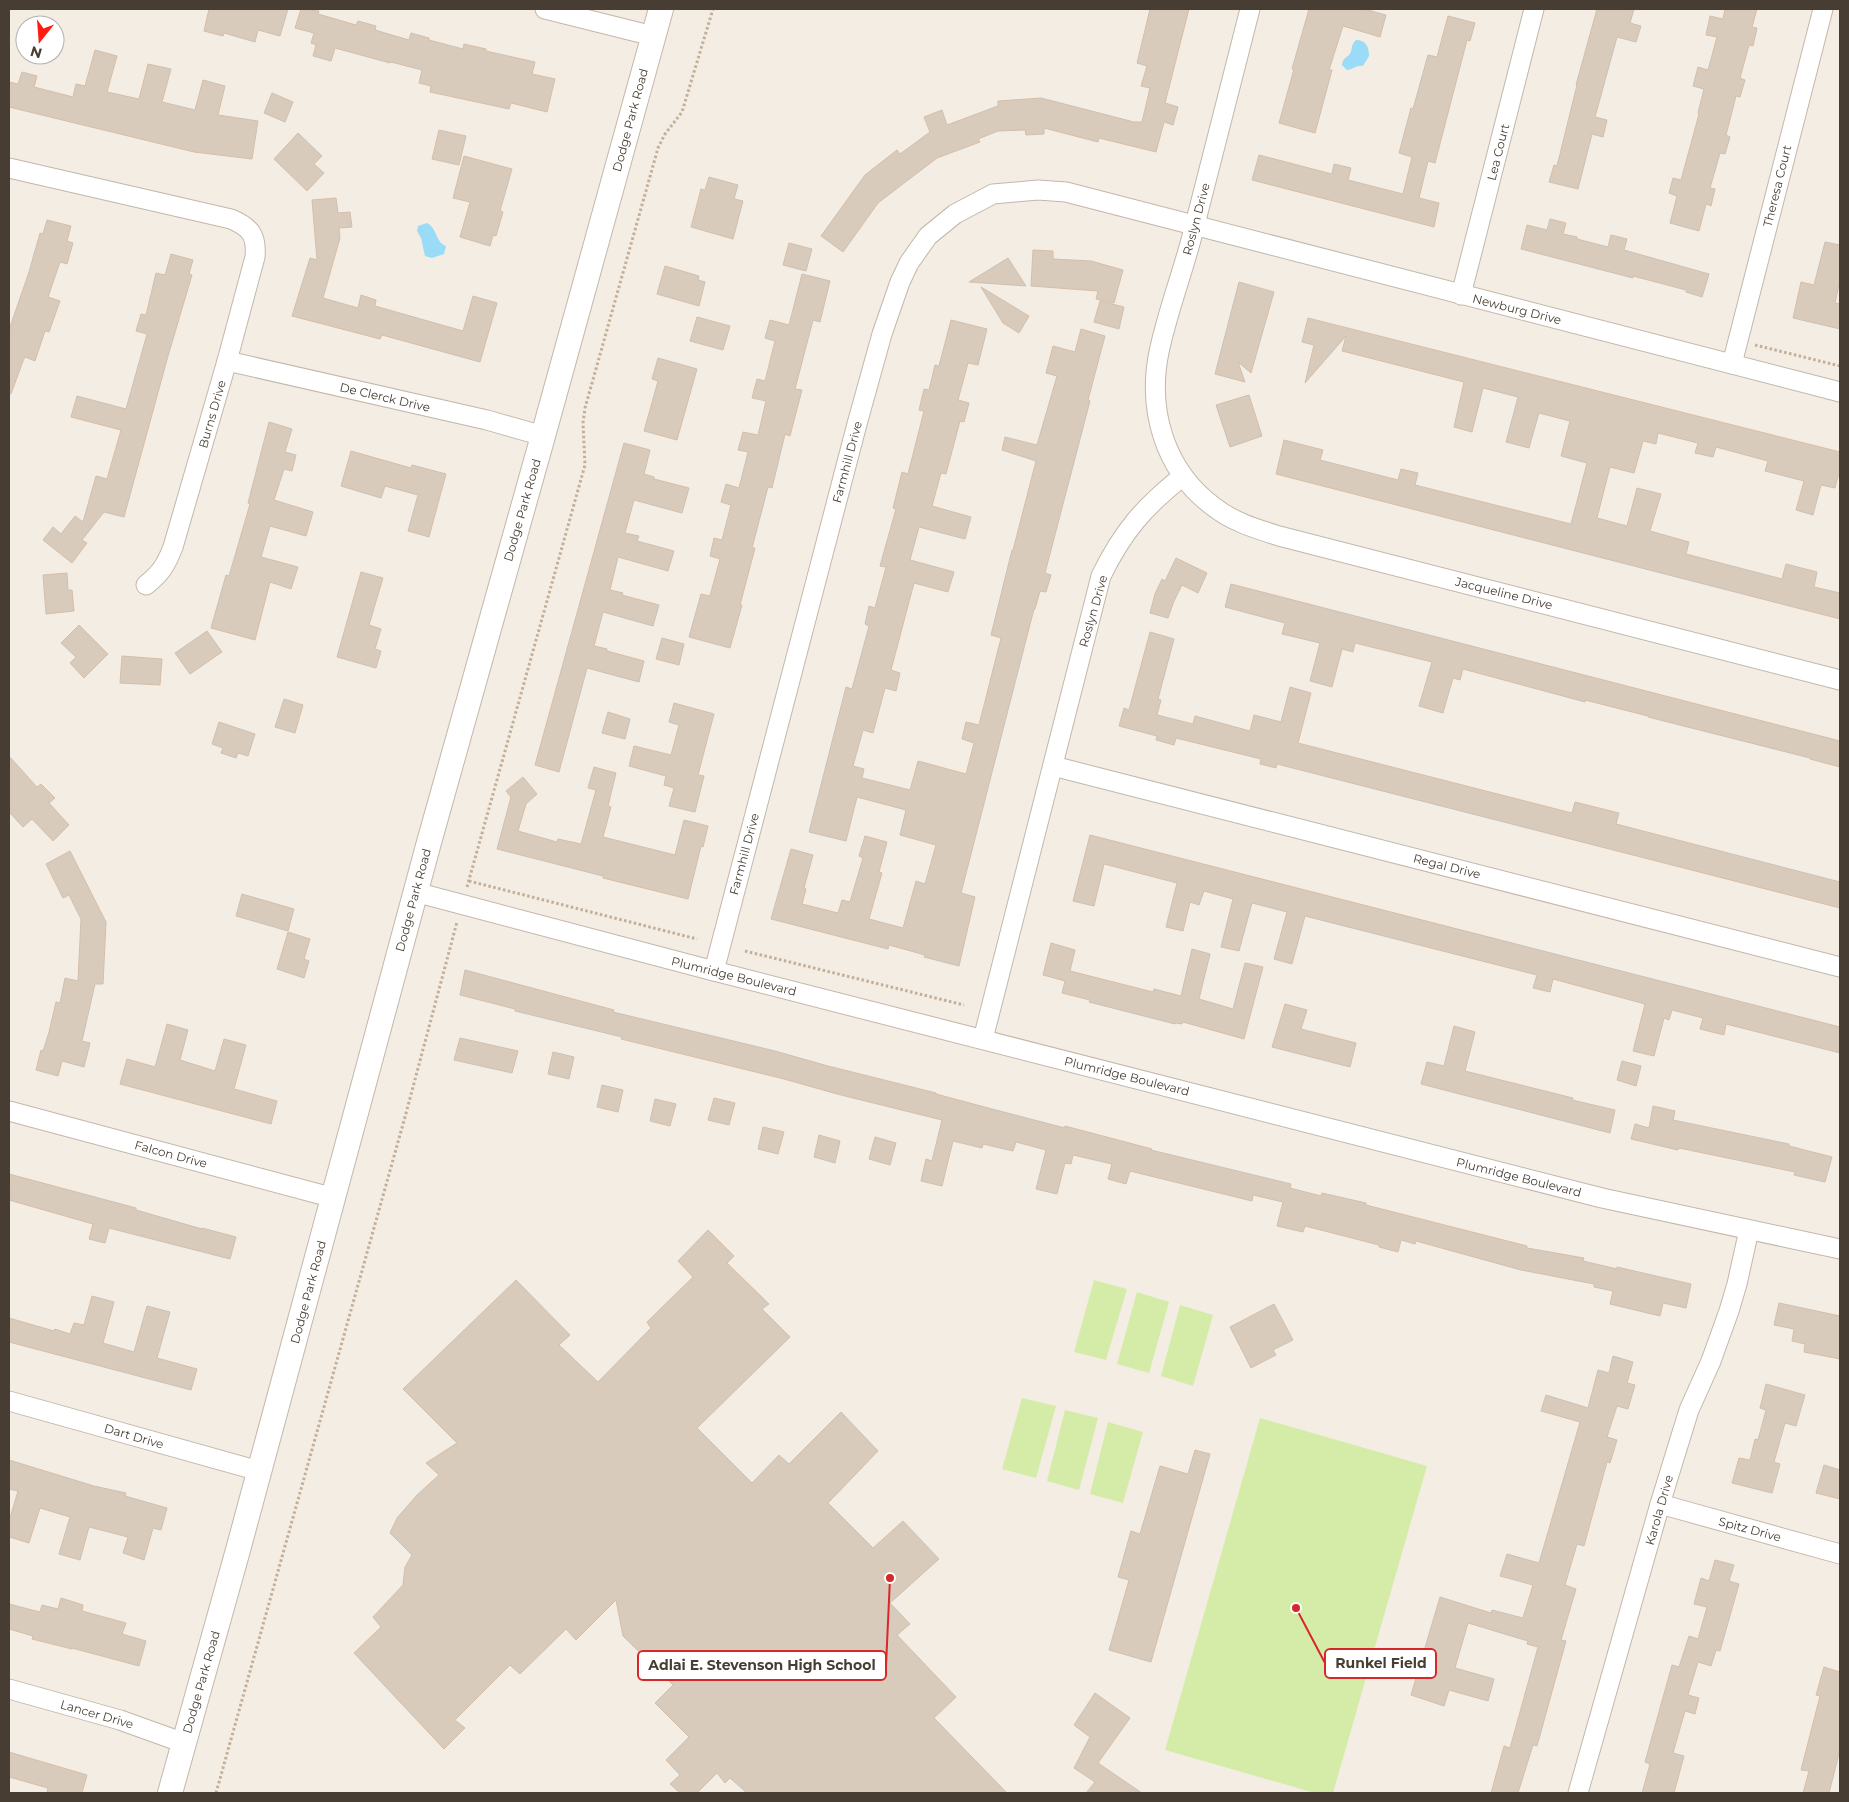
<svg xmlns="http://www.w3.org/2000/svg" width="1849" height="1802" font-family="Montserrat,sans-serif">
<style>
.green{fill:#d5eca9}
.water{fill:#9adbf7}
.building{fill:#d9cbbc;stroke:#d2bfab}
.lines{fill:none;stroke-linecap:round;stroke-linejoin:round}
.minor-casing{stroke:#c3b7a9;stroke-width:21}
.tertiary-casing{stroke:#c3b7a9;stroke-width:26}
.path{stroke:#c3ae96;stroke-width:3;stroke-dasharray:2.5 2.5;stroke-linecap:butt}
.minor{stroke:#fff;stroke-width:19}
.tertiary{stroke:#fff;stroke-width:24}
.labels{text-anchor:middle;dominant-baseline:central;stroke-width:4;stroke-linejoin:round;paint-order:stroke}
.street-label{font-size:12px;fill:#473d33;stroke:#fff}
.leader{fill:none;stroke:#d62828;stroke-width:2}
.callout-dot{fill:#d62828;stroke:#fff;stroke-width:2}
.callout{fill:#fff;stroke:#d62828;stroke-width:2}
.callout-label{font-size:14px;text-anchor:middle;font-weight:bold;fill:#473d33}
</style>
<rect width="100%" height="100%" fill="#f4ede4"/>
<g class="green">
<polygon points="1094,1280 1127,1289 1106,1360 1074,1352"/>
<polygon points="1137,1292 1169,1302 1149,1373 1117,1364"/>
<polygon points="1180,1305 1213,1315 1193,1386 1161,1376"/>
<polygon points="1022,1398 1056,1406 1036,1478 1002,1469"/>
<polygon points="1065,1410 1098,1418 1079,1490 1047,1481"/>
<polygon points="1260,1418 1427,1466 1333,1793 1315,1793 1165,1750"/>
<polygon points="1108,1422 1143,1432 1123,1503 1090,1494"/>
</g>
<g class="water">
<path d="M1356 40C1366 40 1369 47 1369 56L1363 66C1356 65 1353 70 1347 70L1342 65C1343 58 1345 59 1349 55 1353 51 1350 45 1356 40Z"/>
<path d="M427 223C438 229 435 242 446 246L444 254 432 258 425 256 421 238 417 231 418 226Z"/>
</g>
<g class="building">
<polygon points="209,9 288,9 280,36 258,30 255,42 224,33 223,36 204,31"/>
<polygon points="301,9 319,11 318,14 356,25 358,21 376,26 375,30 409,40 411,33 429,38 429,40 463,49 464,44 486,49 486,51 535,62 532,74 555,79 547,112 511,103 509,109 430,92 431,86 419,83 422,70 391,62 390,63 335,48 331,61 313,56 316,45 311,43 314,33 295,28"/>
<polygon points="1150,9 1189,9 1165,103 1178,107 1173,125 1164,122 1156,152 1099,138 1098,142 1044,128 1044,134 1026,135 1025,130 998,131 978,139 980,142 937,158 878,203 843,252 821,236 865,175 897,150 900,154 930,132 924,117 942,110 947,125 998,106 998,101 1041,98 1134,122 1142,122 1150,88 1141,86 1147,66 1137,63"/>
<polygon points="1309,9 1364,9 1386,15 1380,37 1343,26 1329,70 1332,70 1315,133 1279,123 1294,69 1292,69"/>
<polygon points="1597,9 1634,9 1630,23 1641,26 1636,42 1617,37 1595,117 1607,120 1603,137 1592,134 1578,189 1549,182 1554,165 1557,166 1577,85 1576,85"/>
<polygon points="1725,9 1757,9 1752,27 1757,28 1753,46 1749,45 1740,78 1745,80 1740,97 1736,96 1726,135 1730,137 1725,154 1720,153 1710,188 1715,189 1711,206 1706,204 1699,231 1670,223 1677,196 1669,193 1673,178 1681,180 1699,114 1698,113 1704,89 1693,86 1698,67 1708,70 1717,37 1706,35 1710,16 1723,19"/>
<polygon points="1448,16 1475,23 1470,41 1467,40 1435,163 1428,161 1419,198 1439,203 1434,227 1252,180 1259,155 1332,174 1334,164 1351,168 1348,180 1403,194 1412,157 1399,153 1411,108 1413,109 1428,55 1437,57"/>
<polygon points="95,50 117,56 107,92 139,99 148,64 171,69 162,102 195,110 203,80 225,86 218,115 258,121 252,159 194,152 9,107 9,82 18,84 22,72 37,76 34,87 73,97 76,84 85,86"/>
<polygon points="272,93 293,102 285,122 264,113"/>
<polygon points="439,130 466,136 459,165 432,159"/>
<polygon points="298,133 322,156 314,164 324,173 307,191 274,159"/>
<polygon points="464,156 512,169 500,211 503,212 496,236 493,235 490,246 460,237 470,202 453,198"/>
<polygon points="709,177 738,185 734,199 743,201 733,239 691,227 701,189 705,190"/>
<polygon points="336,198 338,213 350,212 352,227 339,228 340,238 323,298 358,308 361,295 376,300 375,306 463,331 473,296 497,303 480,362 382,335 380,339 292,316 310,258 317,260 312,200"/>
<polygon points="1550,219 1566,223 1563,234 1577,237 1577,239 1608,247 1611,235 1627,239 1624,250 1709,274 1702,297 1686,292 1686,290 1633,276 1633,278 1521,249 1527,225 1547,230"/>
<polygon points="47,220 71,226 67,241 73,243 67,264 60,262 48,297 60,301 49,332 45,331 35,361 25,357 23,361 11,394 9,393 9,330 29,272 40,233 43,234"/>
<polygon points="1825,242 1840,245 1840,280 1835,303 1840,304 1840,329 1793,318 1801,282 1814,285"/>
<polygon points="789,243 812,249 806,271 783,265"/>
<polygon points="1033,250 1053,251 1053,259 1091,261 1123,270 1114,303 1096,299 1098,291 1031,286"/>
<polygon points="171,254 193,260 189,274 192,275 168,356 124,517 104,512 82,540 87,543 72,563 43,540 53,527 61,534 75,516 83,522 96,476 107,479 121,430 71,417 77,396 126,409 147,334 136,331 141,314 146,315 156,273 165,275"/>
<polygon points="1008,258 1026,286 969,282"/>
<polygon points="665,266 699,276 698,280 705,282 699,306 657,294"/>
<polygon points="802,274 830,281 820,322 813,320 795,389 802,390 790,436 785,434 772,488 768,487 752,548 755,548 740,605 742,605 730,648 689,637 701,594 710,596 720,559 710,556 714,538 722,540 731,505 721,502 726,484 739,488 748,452 738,450 743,432 758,435 766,401 752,398 757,379 765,381 775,341 765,338 770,320 789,325"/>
<polygon points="1239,282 1274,292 1251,373 1238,362 1245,382 1215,374"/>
<polygon points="981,287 1029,316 1019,333 1003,323"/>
<polygon points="1100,301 1124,307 1119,329 1094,322"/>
<polygon points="697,317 730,326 723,350 690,341"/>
<polygon points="1308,318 1840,452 1840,477 1838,476 1835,488 1821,485 1813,515 1796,510 1804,481 1765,471 1768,461 1716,447 1713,457 1695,453 1698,443 1658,433 1656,444 1643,441 1634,473 1610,467 1597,518 1627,526 1637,488 1661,494 1650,531 1689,542 1686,554 1782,579 1786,564 1817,572 1814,587 1840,593 1840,619 1276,474 1284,440 1323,450 1320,460 1398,480 1401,469 1418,473 1415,485 1571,524 1587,463 1561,456 1570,421 1539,413 1529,448 1506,442 1518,397 1483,388 1472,432 1454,427 1464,382 1342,351 1346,336 1305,383 1314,345 1302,342"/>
<polygon points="951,320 987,329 978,365 968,363 958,400 969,403 964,422 960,421 946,474 941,473 932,506 971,517 965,539 919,527 910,560 954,572 948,592 914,583 891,670 900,673 896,691 885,688 873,733 863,730 853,766 864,769 862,778 910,790 918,761 966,774 974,743 962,739 966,722 979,725 1001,638 991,635 1012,550 1013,550 1036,461 1002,450 1005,437 1037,445 1057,376 1046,373 1053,346 1075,352 1081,329 1105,336 1088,400 1090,401 1045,573 1051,575 1046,592 1040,591 1035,609 1034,609 961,893 975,897 959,966 924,957 925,955 889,945 888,949 771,919 791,849 813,855 804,888 806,889 802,904 838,913 842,900 850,902 863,858 859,856 865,836 887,842 879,872 882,873 869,919 903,928 916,881 925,884 936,845 900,835 906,810 857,797 846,841 809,832 846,687 852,689 869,626 865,624 869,606 875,608 886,567 880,566 896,509 893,508 902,472 908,474 924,411 919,410 924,389 929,390 935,365 939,366"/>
<polygon points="658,358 697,369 677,440 644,431 658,381 652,379"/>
<polygon points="1249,395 1262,436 1230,447 1216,405"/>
<polygon points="269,422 292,429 285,452 296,455 292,471 284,469 274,500 313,512 306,536 270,526 261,557 298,567 291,589 270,582 255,640 211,628 226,575 229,576 250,504 248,503"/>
<polygon points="624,443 650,450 644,474 654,477 654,479 689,488 682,513 634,500 625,533 639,536 637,541 674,551 668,571 618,557 610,590 623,593 622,595 659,605 653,626 603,612 594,646 607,649 607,651 644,661 639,682 587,668 559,772 535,765"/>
<polygon points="351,451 411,468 412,465 446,474 429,537 408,531 418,495 385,486 381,498 341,486"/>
<polygon points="1176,558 1207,573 1198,593 1182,585 1174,601 1168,618 1150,613 1155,594 1162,579 1165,581"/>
<polygon points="361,572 383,578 369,625 381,629 375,649 381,651 376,668 337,657"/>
<polygon points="67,573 68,590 72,590 74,611 46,614 43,575"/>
<polygon points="1231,584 1840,741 1840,767 1810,759 1810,758 1648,717 1648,716 1585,700 1585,702 1463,669 1460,680 1453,678 1443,713 1419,706 1432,662 1355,643 1353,652 1342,649 1332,687 1310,681 1320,643 1282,634 1285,623 1225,607"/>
<polygon points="79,625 108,654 84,678 70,663 76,657 61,643"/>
<polygon points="207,631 222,652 190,674 175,653"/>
<polygon points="1150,632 1174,639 1158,699 1161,700 1157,715 1193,724 1195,716 1250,731 1254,715 1281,722 1290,687 1311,693 1298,743 1572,813 1575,802 1619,813 1616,824 1840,882 1840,908 1277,764 1276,768 1260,764 1261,759 1176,738 1174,745 1156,740 1157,736 1119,726 1124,708 1129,710"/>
<polygon points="662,638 684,644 679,665 656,659"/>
<polygon points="122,656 162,659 160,685 120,683"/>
<polygon points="284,699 303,705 295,733 275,727"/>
<polygon points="674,703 714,714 698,775 704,776 695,812 669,806 674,788 664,785 666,776 629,766 634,746 671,755 679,725 669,722"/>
<polygon points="608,712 630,719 625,739 602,733"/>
<polygon points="219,722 255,734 248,756 238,753 236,758 221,753 223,748 212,744"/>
<polygon points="9,756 37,787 41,784 55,798 49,803 69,825 53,841 32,819 23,827 9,812"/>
<polygon points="594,767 616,773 608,806 611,807 603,837 675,855 684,820 708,826 703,847 701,846 688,899 603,878 603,876 497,849 511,797 506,791 523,777 537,794 526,804 518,831 557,842 558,839 581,844 596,790 588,788"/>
<polygon points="1090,835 1840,1027 1840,1053 1726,1024 1724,1035 1700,1029 1703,1018 1672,1010 1669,1020 1664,1018 1654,1056 1633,1051 1645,1004 1553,979 1550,992 1533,988 1537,975 1305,916 1292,964 1274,959 1287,912 1252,903 1239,951 1221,947 1233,899 1204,891 1199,905 1190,902 1183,931 1166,927 1177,883 1104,864 1094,906 1073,901"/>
<polygon points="70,851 106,922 103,984 95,984 82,1041 90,1043 84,1067 62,1061 58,1076 36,1070 41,1050 43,1051 49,1032 56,1002 60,1003 65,978 78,981 81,919 69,895 63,898 46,864"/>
<polygon points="242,894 294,909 288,931 236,916"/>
<polygon points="288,932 310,939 304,959 309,961 304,978 277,969"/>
<polygon points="1051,943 1075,950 1070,971 1153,992 1154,989 1181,996 1192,949 1210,954 1199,999 1233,1009 1245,963 1263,967 1244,1039 1183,1022 1182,1024 1176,1023 1175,1024 1089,1002 1090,1000 1062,993 1065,981 1043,975"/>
<polygon points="465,970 614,1010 613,1012 775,1051 828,1066 936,1093 936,1094 992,1109 1065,1128 1065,1126 1152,1149 1151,1150 1291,1184 1290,1188 1321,1196 1322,1193 1366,1203 1366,1205 1527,1246 1527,1248 1584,1258 1583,1261 1617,1269 1617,1267 1691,1284 1686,1308 1663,1303 1660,1316 1610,1304 1613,1291 1594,1287 1594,1284 1521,1270 1416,1241 1415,1244 1401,1240 1398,1252 1379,1247 1379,1245 1305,1226 1303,1232 1277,1226 1283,1202 1253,1195 1252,1201 1130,1171 1126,1184 1108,1179 1112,1164 1073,1155 1071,1164 1065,1163 1057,1194 1036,1189 1046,1150 1016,1142 1013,1151 983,1144 982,1148 953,1141 942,1186 921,1181 926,1159 932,1161 942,1120 837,1094 784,1079 621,1039 622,1037 515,1011 515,1009 460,995"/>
<polygon points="1285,1004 1307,1010 1301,1029 1356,1043 1350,1067 1272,1047"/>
<polygon points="167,1024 188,1030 180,1060 215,1071 224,1039 246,1045 234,1089 277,1101 271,1124 120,1084 127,1059 155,1067"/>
<polygon points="1454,1026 1475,1032 1465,1071 1573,1098 1572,1100 1615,1110 1610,1133 1421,1084 1427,1062 1444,1066"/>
<polygon points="460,1038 518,1051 512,1073 454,1060"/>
<polygon points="553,1052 574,1057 569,1079 548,1074"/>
<polygon points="1622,1061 1641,1066 1636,1086 1617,1080"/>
<polygon points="602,1085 623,1090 618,1112 597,1107"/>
<polygon points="714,1098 735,1103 729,1125 708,1120"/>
<polygon points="655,1099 676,1104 670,1126 650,1121"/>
<polygon points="1653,1106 1675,1111 1673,1120 1789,1144 1789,1146 1832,1157 1825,1182 1794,1175 1795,1172 1679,1148 1678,1150 1631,1139 1635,1124 1649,1128"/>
<polygon points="763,1127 784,1132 778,1154 758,1149"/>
<polygon points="819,1135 840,1141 835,1163 814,1157"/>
<polygon points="875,1137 896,1143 890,1165 869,1159"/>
<polygon points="9,1174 136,1208 136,1210 202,1229 202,1228 236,1237 230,1259 109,1228 105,1243 89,1239 93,1224 9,1200"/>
<polygon points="708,1230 734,1256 727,1263 769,1304 762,1309 790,1337 697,1428 752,1483 779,1455 789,1464 841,1412 878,1451 828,1503 873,1548 903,1521 939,1559 890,1603 910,1624 897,1635 956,1697 934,1718 1007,1793 747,1793 730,1778 725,1783 717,1773 697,1793 680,1793 670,1784 680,1775 666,1760 689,1737 655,1703 673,1685 623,1636 616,1600 576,1640 566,1629 520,1674 510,1665 455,1720 465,1728 444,1749 354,1653 381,1627 373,1617 403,1585 405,1567 412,1555 390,1533 397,1518 417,1495 439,1475 426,1463 457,1443 403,1389 516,1280 570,1335 559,1345 598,1382 651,1328 647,1322 693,1277 678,1261"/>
<polygon points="92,1296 114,1302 103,1343 134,1352 147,1306 170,1312 157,1358 197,1369 191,1390 9,1342 9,1318 54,1331 55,1329 70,1334 74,1323 84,1325"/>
<polygon points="1779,1303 1840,1316 1840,1359 1804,1352 1805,1344 1792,1341 1794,1329 1774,1325"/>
<polygon points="1274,1304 1293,1340 1273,1350 1276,1355 1251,1368 1230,1327"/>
<polygon points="1613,1356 1633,1362 1627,1383 1635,1385 1628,1409 1617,1406 1607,1437 1617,1440 1610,1463 1607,1462 1584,1546 1577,1544 1565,1585 1576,1589 1561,1640 1566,1641 1537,1746 1533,1745 1518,1793 1491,1793 1504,1746 1510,1748 1538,1647 1527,1644 1528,1641 1468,1623 1455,1668 1494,1679 1488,1701 1449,1690 1444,1706 1411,1695 1440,1597 1491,1613 1492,1610 1523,1618 1533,1585 1500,1576 1507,1554 1539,1563 1580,1422 1541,1411 1546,1395 1588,1408 1598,1370 1609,1373"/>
<polygon points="1766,1384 1805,1395 1796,1426 1785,1423 1774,1462 1780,1464 1772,1493 1732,1483 1739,1458 1750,1460 1755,1439 1758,1440 1766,1410 1760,1408"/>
<polygon points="1195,1450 1210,1454 1151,1662 1109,1650 1129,1580 1118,1577 1131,1531 1140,1534 1160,1466 1188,1474"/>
<polygon points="9,1460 94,1486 126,1493 125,1496 167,1508 161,1530 153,1528 144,1560 123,1553 128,1537 89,1527 80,1560 59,1554 70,1517 40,1508 29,1543 9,1537 9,1521 18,1491 9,1489"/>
<polygon points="1824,1465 1840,1470 1840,1499 1816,1493"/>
<polygon points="1715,1560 1734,1565 1729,1581 1739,1584 1720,1651 1716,1650 1711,1666 1698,1662 1688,1695 1699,1698 1695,1714 1685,1711 1673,1753 1684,1756 1674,1793 1642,1793 1650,1764 1645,1762 1672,1665 1679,1667 1689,1636 1698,1639 1707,1607 1694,1604 1701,1578 1709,1581"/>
<polygon points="61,1598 83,1605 82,1611 126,1623 122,1634 146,1641 139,1666 72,1648 72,1649 32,1639 33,1636 9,1629 9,1604 40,1612 42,1605 58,1609"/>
<polygon points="1824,1667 1840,1672 1840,1750 1829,1793 1803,1793 1809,1771 1801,1770 1820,1696 1816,1695"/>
<polygon points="1095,1693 1130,1718 1098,1763 1142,1793 1086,1793 1095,1782 1074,1768 1090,1737 1074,1725"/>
<polygon points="9,1752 87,1775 82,1793 47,1793 48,1788 9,1777"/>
</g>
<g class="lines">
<g class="minor-casing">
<g id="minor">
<polyline points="545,9 653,36"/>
<path d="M1250 9C1230 86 1210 163 1191 240 1181 277 1167 314 1159 352 1147 411 1165 471 1214 507 1233 522 1257 529 1279 536L1840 680"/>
<path d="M9 168 231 219C250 227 257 235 255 257L227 361 173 547C166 565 161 573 146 585"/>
<polyline points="1461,295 1534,9"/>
<polyline points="227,361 487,420 543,436"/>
<polyline points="1732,364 1823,9"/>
<polyline points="1053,766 1840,967"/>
<polyline points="415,892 714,971 1602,1198 1840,1249"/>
<polyline points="714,971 857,424 882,334 900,282 909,263 928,236 955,214 993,194 1038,190 1066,192 1840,392"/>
<path d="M983 1039 1101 576C1123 531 1144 507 1183 476"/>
<polyline points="9,1111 334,1198"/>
<polyline points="9,1401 259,1471"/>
<polyline points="1660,1504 1840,1554"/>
<polyline points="9,1689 120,1720 184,1743"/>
<polyline points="1578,1793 1660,1504 1689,1410 1711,1361 1729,1311 1737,1284 1749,1230"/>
</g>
</g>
<g class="tertiary-casing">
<polyline id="tertiary" points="170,1793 238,1550 428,846 543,436 661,9"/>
</g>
<g class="path">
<polyline points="1755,345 1840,366"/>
<polyline points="469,881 697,939"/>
<polyline points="467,887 585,465 583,423 585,408 658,148 665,134 682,112 713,9"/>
<polyline points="745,951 964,1005"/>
<polyline points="216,1793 405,1117 457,922"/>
</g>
<use href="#minor" class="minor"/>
<use href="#tertiary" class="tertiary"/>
</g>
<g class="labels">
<g class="street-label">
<text transform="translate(630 120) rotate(-75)">Dodge Park Road</text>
<text transform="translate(1498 152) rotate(-76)">Lea Court</text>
<text transform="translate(1777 186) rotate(-76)">Theresa Court</text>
<text transform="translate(1196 219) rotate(-75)">Roslyn Drive</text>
<text transform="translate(1517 309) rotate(14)">Newburg Drive</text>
<text transform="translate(385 397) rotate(13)">De Clerck Drive</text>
<text transform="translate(212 414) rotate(-74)">Burns Drive</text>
<text transform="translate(847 462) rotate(-75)">Farmhill Drive</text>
<text transform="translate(522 510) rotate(-74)">Dodge Park Road</text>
<text transform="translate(1504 593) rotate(14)">Jacqueline Drive</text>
<text transform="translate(1093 611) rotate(-74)">Roslyn Drive</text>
<text transform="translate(744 854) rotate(-75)">Farmhill Drive</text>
<text transform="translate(1447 866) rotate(14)">Regal Drive</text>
<text transform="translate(413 900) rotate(-75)">Dodge Park Road</text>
<text transform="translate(734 976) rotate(14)">Plumridge Boulevard</text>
<text transform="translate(1127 1076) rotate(14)">Plumridge Boulevard</text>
<text transform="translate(171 1154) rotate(15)">Falcon Drive</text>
<text transform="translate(1519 1177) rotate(14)">Plumridge Boulevard</text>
<text transform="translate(308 1292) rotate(-75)">Dodge Park Road</text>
<text transform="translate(134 1436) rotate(16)">Dart Drive</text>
<text transform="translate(1659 1510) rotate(-74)">Karola Drive</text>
<text transform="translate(1750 1529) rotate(15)">Spitz Drive</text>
<text transform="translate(201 1682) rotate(-74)">Dodge Park Road</text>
<text transform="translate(97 1714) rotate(16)">Lancer Drive</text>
</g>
</g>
<path class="leader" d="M1296 1608L1325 1663M890 1578L886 1666"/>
<g class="callout-dot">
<circle cx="1296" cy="1608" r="5"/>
<circle cx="890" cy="1578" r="5"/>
</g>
<g class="callout">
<rect x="1325" y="1649" width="111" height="29" rx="5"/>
<rect x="638" y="1651" width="248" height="29" rx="5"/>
</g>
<g class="callout-label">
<text x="1381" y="1668">Runkel Field</text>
<text x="762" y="1670">Adlai E. Stevenson High School</text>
</g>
<rect width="1849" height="1802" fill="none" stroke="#473d33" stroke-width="20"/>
<g transform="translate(40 40) rotate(197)"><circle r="24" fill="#ffffff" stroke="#b5b1ad"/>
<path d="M0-4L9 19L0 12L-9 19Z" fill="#ff1b10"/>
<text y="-8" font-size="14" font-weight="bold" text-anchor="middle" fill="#473d33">N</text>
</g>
</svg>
